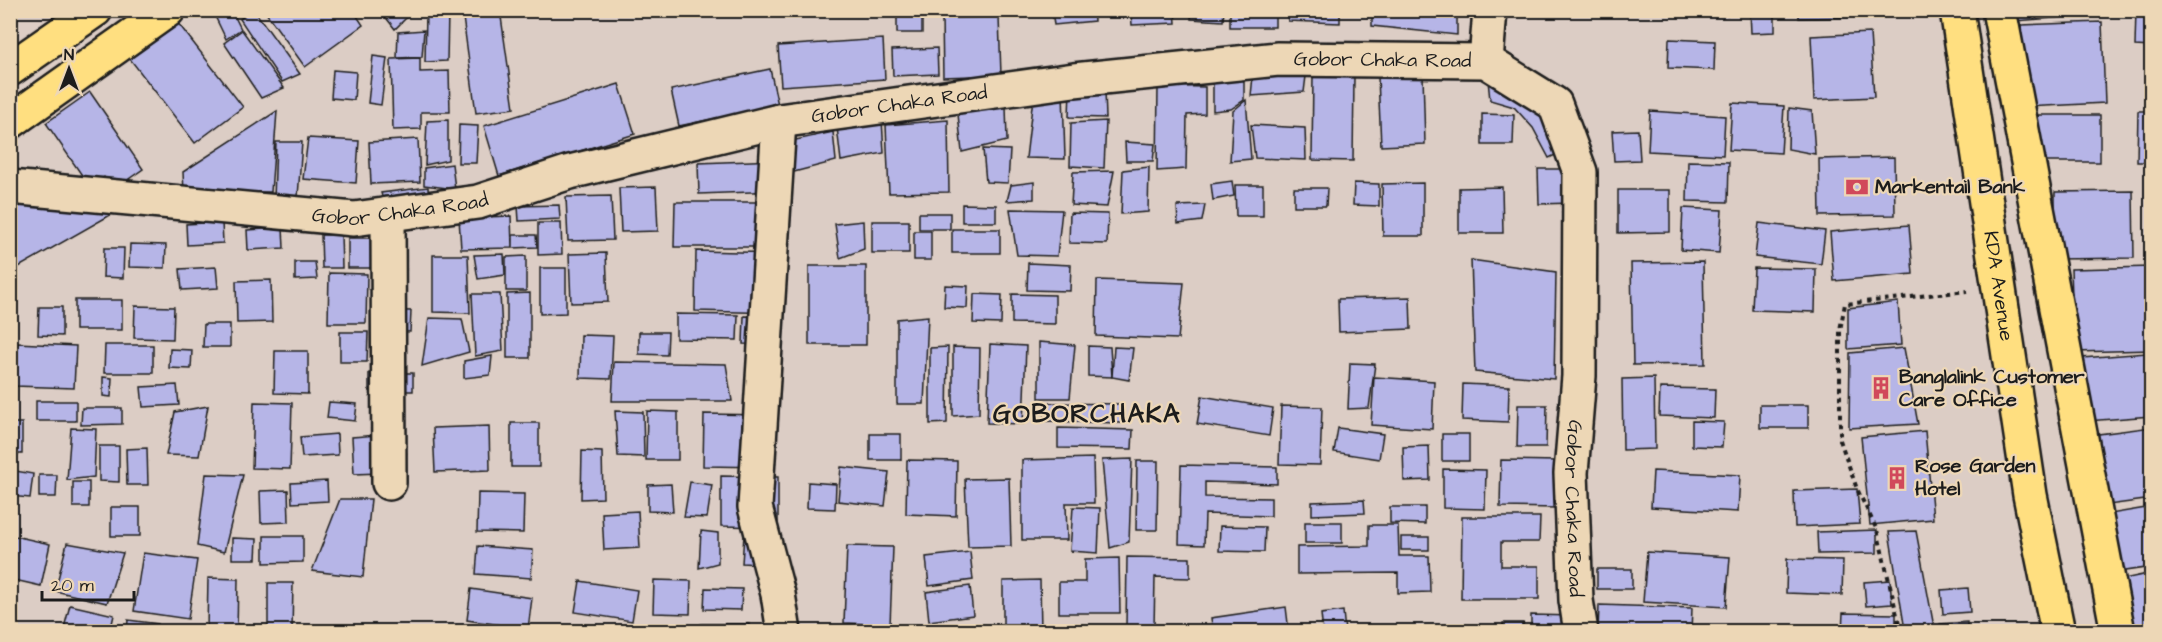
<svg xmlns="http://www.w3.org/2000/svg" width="2162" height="642" font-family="'Architects Daughter',sans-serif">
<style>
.building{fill:#b6b5e7;stroke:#1c1c1c;stroke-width:1.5}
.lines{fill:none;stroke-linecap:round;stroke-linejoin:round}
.minor-casing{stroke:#1c1c1c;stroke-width:38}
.major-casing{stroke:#1c1c1c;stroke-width:38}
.path{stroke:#1c1c1c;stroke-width:4;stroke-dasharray:4.5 4.5;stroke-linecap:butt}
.minor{stroke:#edd7b6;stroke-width:33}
.major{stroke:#ffdf80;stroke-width:33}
.labels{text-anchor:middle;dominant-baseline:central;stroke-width:4.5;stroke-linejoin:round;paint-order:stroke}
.street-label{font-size:20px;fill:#1c1c1c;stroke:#edd7b6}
.poi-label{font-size:20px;font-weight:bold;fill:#1c1c1c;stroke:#edd7b6;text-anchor:start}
.district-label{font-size:26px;font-weight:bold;letter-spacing:1.5px;fill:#1c1c1c;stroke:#edd7b6}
</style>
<rect width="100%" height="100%" fill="#dccdc5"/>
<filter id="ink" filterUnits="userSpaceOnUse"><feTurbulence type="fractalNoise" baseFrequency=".0167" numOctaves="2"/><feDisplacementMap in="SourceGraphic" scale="12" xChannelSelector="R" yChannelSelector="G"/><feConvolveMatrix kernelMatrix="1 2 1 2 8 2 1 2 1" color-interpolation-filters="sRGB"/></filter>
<g filter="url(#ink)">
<g class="building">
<polygon points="212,10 245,10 235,17 241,29 226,39"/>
<polygon points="252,10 254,10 300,74 282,82 240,19"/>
<polygon points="264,10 353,10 363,25 305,67"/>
<polygon points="380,10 414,10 395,29"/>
<polygon points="462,10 500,10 514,108 476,113"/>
<rect x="897" y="10" width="25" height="23"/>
<polygon points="1052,10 1093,10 1094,21 1054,25"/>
<polygon points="1131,10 1175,10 1176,23 1132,25"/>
<polygon points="1192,10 1224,10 1223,21 1191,19"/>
<rect x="1230" y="10" width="45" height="17"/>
<polygon points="1289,10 1340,10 1340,23 1288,21"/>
<polygon points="1372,10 1457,10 1457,35 1372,26"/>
<polygon points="1684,10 1728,10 1728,15 1684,12"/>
<polygon points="1750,10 1775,10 1775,32 1751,33"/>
<polygon points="1799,10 1866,10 1866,17 1799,18"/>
<polygon points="2013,10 2103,10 2103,14 2014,21"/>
<polygon points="2136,10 2152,10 2152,47 2135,46"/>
<polygon points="448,12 447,61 425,62 426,13"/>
<polygon points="999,17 1001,75 943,77 942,18"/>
<polygon points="2102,22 2105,103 2025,107 2021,25"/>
<polygon points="178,23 243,107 195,143 130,59"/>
<polygon points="242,30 284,88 261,98 224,43"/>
<polygon points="424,30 422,57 397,58 398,32"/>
<polygon points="1870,33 1874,97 1814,100 1811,36"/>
<polygon points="883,39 885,79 781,86 778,46"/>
<polygon points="1669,39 1715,41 1714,70 1668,68"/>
<polygon points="937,48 938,74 893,76 892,50"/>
<polygon points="373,56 387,58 381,105 368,103"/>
<polygon points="420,58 420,72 449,71 450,112 421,112 421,129 393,130 391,59"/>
<polygon points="1254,66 1307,68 1304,92 1251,96"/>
<polygon points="770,69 778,105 679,126 671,90"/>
<polygon points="333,70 356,72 354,100 331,98"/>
<polygon points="1244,74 1244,100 1231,109 1213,111 1213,76"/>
<polygon points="1313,75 1354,76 1353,161 1312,160"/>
<polygon points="1423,75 1425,144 1381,146 1378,77"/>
<polygon points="1488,80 1535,102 1568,149 1549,158 1533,128 1514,107 1490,100"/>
<polygon points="619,84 635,134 499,176 484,126"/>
<polygon points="1158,86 1205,87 1205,114 1187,115 1186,169 1157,171"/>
<polygon points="1070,89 1105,90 1106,118 1069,117"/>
<polygon points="90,92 143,169 113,190 104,177 90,187 46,123"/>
<polygon points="1063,92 1065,159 1026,158 1033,98"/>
<polygon points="1246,100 1251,159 1230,161 1233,111"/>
<polygon points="1732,103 1784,106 1781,153 1729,150"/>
<polygon points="1006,106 1007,141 962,152 958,114"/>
<polygon points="1789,108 1812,111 1815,154 1788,149"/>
<polygon points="277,111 271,192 184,192 183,172"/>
<polygon points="1650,111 1725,116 1723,155 1648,151"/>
<polygon points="2138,111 2152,111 2152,162 2137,162"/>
<polygon points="1482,114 1514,115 1513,145 1482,145"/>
<rect x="2038" y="115" width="62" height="47"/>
<polygon points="448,120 448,160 425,165 427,121"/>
<polygon points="882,120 884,153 841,161 837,127"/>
<polygon points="948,120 949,192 889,193 886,125"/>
<polygon points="1106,121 1104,168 1070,166 1071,123"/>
<polygon points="459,125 478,126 476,163 458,163"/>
<polygon points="1251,125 1305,128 1306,160 1255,158"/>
<polygon points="1638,130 1640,160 1614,161 1612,131"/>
<polygon points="833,132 836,161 794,172 791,141"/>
<polygon points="308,138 359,141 356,183 303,179"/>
<polygon points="418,139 420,182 371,184 369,142"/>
<polygon points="276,142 302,142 298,197 274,199"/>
<polygon points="1125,142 1155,144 1153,161 1126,161"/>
<polygon points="983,149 1010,150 1008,183 986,182"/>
<polygon points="1894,157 1895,215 1820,216 1819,159"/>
<polygon points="776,160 777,191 699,194 698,163"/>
<polygon points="1688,161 1729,162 1728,202 1687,201"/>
<polygon points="452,164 455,189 424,185 424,168"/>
<polygon points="1149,167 1148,212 1121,214 1123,170"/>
<polygon points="1538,169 1570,169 1571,203 1539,204"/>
<polygon points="1114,171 1107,207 1071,205 1073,172"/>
<polygon points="1232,181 1234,196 1213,200 1211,184"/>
<polygon points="1034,182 1034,199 1007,201 1011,185"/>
<polygon points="1354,183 1379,184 1379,206 1353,205"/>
<polygon points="1423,183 1423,236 1383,236 1382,184"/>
<polygon points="1235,185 1263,185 1263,216 1236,216"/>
<polygon points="428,187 429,208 387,213 381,193"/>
<polygon points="656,187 658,231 621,232 619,188"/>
<polygon points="1502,187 1503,233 1459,233 1459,188"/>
<polygon points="1294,188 1327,188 1326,206 1294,206"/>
<polygon points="1618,190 1670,190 1670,232 1618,233"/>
<polygon points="2133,191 2134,258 2055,259 2055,192"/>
<polygon points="10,195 128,205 10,272"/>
<polygon points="611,196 613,240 568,241 566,197"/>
<polygon points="675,202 780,202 780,247 674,247"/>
<polygon points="962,204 996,205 996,222 962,222"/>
<polygon points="559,205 560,219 519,221 518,206"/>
<polygon points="1205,205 1202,221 1178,224 1177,206"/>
<polygon points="1683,208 1722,210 1719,253 1681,250"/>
<polygon points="1010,209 1062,210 1057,256 1017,255"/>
<rect x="919" y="213" width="31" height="16"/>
<polygon points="1070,213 1108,214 1107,244 1069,243"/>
<polygon points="511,216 512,248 461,249 459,218"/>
<polygon points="863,221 864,249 840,258 835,224"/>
<rect x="872" y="221" width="37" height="32"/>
<polygon points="222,222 223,243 187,245 186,224"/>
<polygon points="538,223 561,223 562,254 538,255"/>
<polygon points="1759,223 1825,231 1821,264 1755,257"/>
<polygon points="1909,225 1913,274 1834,281 1830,232"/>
<polygon points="283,228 284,248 248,250 247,230"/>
<rect x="952" y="229" width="48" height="24"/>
<rect x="914" y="231" width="17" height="29"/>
<polygon points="321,235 341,235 342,268 322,268"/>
<polygon points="513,235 536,235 537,247 513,248"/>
<rect x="348" y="238" width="47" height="30"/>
<polygon points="130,244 166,245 165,268 129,267"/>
<polygon points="104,248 124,248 123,278 103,277"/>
<polygon points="696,251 781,253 780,313 695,311"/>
<polygon points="606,253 608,302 571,303 569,254"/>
<polygon points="504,254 505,275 478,279 474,255"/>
<polygon points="433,255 468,255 470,313 433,312"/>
<polygon points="526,256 526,291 506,291 506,257"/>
<polygon points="1471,260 1556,272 1554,379 1475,372"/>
<polygon points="295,262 315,262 317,279 295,280"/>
<polygon points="1703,262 1705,364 1633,365 1631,263"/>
<polygon points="1028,263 1071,265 1070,291 1027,290"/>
<rect x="809" y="266" width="57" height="79"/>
<polygon points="216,267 218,288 182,290 180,269"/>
<polygon points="2152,267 2152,350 2074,352 2071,269"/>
<polygon points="540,268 566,268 566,313 540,314"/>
<polygon points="1754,268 1816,269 1815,312 1752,310"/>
<polygon points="329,273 367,274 366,323 328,323"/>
<polygon points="271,280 272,322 237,323 236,281"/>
<polygon points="1097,280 1184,283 1178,339 1096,336"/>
<polygon points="945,285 968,286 967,308 944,307"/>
<polygon points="530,293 530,358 507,358 507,294"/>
<polygon points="472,294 500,294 503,351 475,356"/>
<polygon points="974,294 1002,295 1001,324 973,323"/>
<polygon points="1012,294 1055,295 1055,324 1012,323"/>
<polygon points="1410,297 1411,329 1339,332 1338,299"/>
<rect x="75" y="300" width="47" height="30"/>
<polygon points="1898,302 1901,345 1848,349 1848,308"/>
<polygon points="135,306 174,307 173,339 134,338"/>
<polygon points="39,307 62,307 62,336 38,335"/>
<polygon points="372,310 411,311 410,332 371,330"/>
<polygon points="676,314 738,315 737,340 676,339"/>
<polygon points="744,316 779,317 778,345 743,344"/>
<polygon points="928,316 924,404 897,404 897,319"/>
<polygon points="429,318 462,319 469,352 422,366"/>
<polygon points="204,324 230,324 230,347 203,347"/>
<polygon points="340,332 368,332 367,362 340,362"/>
<polygon points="639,332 668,332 667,355 639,354"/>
<polygon points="581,335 613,336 611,379 580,378"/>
<polygon points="1039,342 1075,345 1070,398 1039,398"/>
<polygon points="17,343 76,346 74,388 15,386"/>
<polygon points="990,344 1026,346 1023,424 987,423"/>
<polygon points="105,345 153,345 153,373 104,373"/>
<polygon points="1088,346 1110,347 1112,377 1088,376"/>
<polygon points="948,347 947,423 930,424 930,348"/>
<polygon points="953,347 980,348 979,414 953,416"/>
<polygon points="1114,347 1133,348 1129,380 1112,377"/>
<polygon points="1904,348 1918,424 1849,428 1850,353"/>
<polygon points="170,349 192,350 191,369 169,368"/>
<polygon points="275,351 308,351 308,394 274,393"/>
<polygon points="2147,353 2151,416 2087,421 2082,358"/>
<polygon points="492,356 490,375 464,378 464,361"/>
<polygon points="614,362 726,364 732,401 612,401"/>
<polygon points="1350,363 1375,364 1369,408 1348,409"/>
<rect x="369" y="373" width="44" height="18"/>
<polygon points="103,377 112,378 111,397 103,396"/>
<polygon points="1374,377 1434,381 1432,429 1371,425"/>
<polygon points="1654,378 1655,449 1623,450 1622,379"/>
<polygon points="1463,384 1509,386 1508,422 1462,420"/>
<polygon points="177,385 179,405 143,407 141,387"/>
<polygon points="1660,388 1715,389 1714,418 1659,416"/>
<polygon points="1202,396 1273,408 1269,436 1197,424"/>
<rect x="36" y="401" width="40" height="20"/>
<polygon points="254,402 292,403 290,469 252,468"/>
<polygon points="329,402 357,404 355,421 327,418"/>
<polygon points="1045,403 1122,404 1122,423 1044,421"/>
<polygon points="1518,405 1547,405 1546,447 1517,447"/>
<rect x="1760" y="405" width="48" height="23"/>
<polygon points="208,406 199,456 166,455 175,412"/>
<polygon points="1281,406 1322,407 1320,465 1279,464"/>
<polygon points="82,408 122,408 122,424 81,425"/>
<polygon points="615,411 643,412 644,457 618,456"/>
<polygon points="647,411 678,412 678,460 646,460"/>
<polygon points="704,414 769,415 769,467 703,466"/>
<polygon points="1692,421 1724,422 1722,447 1692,446"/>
<rect x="10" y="423" width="12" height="31"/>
<rect x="511" y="423" width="28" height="44"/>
<polygon points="489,426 490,470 435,472 433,428"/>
<polygon points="2152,427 2152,499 2101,506 2091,435"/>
<polygon points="71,428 96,429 94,477 67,480"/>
<polygon points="1058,428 1133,430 1132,449 1058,448"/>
<polygon points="1338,428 1383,434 1379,459 1334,452"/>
<polygon points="1925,431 1933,519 1870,525 1861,437"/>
<polygon points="337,434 338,455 302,457 300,437"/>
<rect x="870" y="434" width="31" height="26"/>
<rect x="1442" y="434" width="27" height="27"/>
<polygon points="378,435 380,473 354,474 352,437"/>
<polygon points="99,446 119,446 119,482 99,481"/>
<polygon points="1429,446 1430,480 1404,481 1403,447"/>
<polygon points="147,448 148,485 127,485 126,449"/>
<polygon points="582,451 602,452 603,498 581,499"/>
<polygon points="1093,458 1094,503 1066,503 1067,540 1022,540 1022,460"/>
<polygon points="1132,459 1129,542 1110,548 1102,460"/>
<polygon points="907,460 957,461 956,516 906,514"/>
<polygon points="1501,460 1557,461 1556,508 1500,507"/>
<polygon points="1137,461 1158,461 1157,530 1136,530"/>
<polygon points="1181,465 1277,467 1277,484 1205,482 1205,497 1271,498 1271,516 1205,514 1204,545 1179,544"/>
<polygon points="841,467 889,472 885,506 838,501"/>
<polygon points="1443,469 1486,470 1485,509 1443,508"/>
<polygon points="10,470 33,474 30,498 10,496"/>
<polygon points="1653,471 1740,475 1738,512 1651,507"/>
<polygon points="206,474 243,475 224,552 197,546"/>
<polygon points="39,475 57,475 56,497 39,497"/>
<polygon points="721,476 778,477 778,527 721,526"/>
<polygon points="1009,478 1011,546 968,547 965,479"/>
<polygon points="327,481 328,501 292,503 291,483"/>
<rect x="73" y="482" width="16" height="25"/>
<polygon points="690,482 712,485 707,518 684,517"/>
<polygon points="808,482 836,484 835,509 807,508"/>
<polygon points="671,484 673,512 648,511 648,485"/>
<polygon points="1857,489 1860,524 1795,527 1794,491"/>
<polygon points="288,490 289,522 261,523 260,491"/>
<polygon points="478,493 524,494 523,533 477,532"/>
<polygon points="340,499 371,499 363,577 312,571"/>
<polygon points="1364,500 1365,513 1312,515 1312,502"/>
<rect x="111" y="507" width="29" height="29"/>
<polygon points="1073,507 1100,508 1098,553 1070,551"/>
<polygon points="1390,507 1425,507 1425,524 1390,523"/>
<polygon points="2152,507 2152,567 2119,572 2110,514"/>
<polygon points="638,511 640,548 604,550 602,513"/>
<polygon points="1462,517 1540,517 1539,542 1501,542 1501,566 1539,566 1539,599 1461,599"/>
<rect x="1305" y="522" width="37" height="21"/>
<polygon points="1369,525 1398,525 1399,556 1429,556 1430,592 1398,593 1398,573 1297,574 1297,547 1369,546"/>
<polygon points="1220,526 1265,527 1264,552 1219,551"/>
<polygon points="1877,530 1877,553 1818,554 1817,532"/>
<polygon points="701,531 718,533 718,563 699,568"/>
<polygon points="1916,531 1934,627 1905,630 1889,532"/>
<polygon points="10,535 50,544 41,586 10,579"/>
<polygon points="744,535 777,536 775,565 742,563"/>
<polygon points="264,536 303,536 303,562 264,563"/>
<rect x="1401" y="537" width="28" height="13"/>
<polygon points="232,538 257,539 256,559 232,559"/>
<polygon points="67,543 123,553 107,603 55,591"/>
<polygon points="478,546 533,550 531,578 476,574"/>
<polygon points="847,546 893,547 890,625 844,623"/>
<polygon points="970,552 973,580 929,586 926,557"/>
<polygon points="1647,552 1730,557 1726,607 1643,602"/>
<polygon points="143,553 197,560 188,619 134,611"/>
<polygon points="1127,557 1190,558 1190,578 1155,577 1154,627 1126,627"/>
<polygon points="1119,558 1120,613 1059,613 1059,582 1085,582 1085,559"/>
<polygon points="1787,559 1843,560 1842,595 1786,593"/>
<rect x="1597" y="569" width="35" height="20"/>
<polygon points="2152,573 2152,632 2132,632 2119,580"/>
<polygon points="208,578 238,579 237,632 207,631"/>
<polygon points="654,580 691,581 690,614 653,613"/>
<polygon points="1040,580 1041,632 1003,632 1003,581"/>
<polygon points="1890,580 1892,604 1866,606 1864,582"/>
<polygon points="580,581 637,590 632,621 575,612"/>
<polygon points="268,583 293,583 292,631 268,631"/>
<polygon points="970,586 973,615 929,621 926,592"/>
<polygon points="705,588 742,589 741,610 704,609"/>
<polygon points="1968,588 1970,612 1943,614 1941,590"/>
<polygon points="471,589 532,598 528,629 467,620"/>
<polygon points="70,605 114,615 110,632 63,632"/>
<polygon points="1599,605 1692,608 1691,632 1598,632"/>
<polygon points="1286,607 1289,632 1213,632 1211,618"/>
<polygon points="1343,611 1345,632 1323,632 1321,614"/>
<polygon points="1843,613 1896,614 1896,632 1842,632"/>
<polygon points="1531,615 1575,616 1575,632 1531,632"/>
<polygon points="128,620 158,624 157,632 127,632"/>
<polygon points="1967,622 1967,632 1941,632 1940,624"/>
<rect x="1503" y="623" width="20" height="9"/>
<rect x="701" y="624" width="48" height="8"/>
<polygon points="1054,624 1122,627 1122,632 1053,632"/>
</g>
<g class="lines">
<g class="minor-casing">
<g id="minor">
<polyline points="1486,61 1490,10"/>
<polyline points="779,121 755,507 778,594 784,632"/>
<path id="s1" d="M10 187 354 219 478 202 570 172 779 121 1074 80 1278 59 1486 61 1555 104 1580 172 1579 376 1571 473 1576 600 1581 632"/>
<polyline points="388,214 389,483"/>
</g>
</g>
<g class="major-casing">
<g id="major">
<path id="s2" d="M1957 10 2030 495 2058 632"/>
<polyline points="1999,10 2118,632"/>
<polyline points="10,69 95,10"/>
<polyline points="10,122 168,10"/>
</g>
</g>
<polyline class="path" points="1901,632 1877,530 1857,489 1840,440 1840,330 1845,304 1967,291"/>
<use href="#minor" class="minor"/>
<use href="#major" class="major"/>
</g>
</g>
<defs>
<g id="bank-bare" transform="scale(1.8)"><path d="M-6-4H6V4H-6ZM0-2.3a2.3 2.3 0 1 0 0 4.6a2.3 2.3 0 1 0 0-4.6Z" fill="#d1495b" stroke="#edd7b6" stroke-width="2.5" paint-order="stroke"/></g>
<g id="building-bare" transform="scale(1.8)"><path d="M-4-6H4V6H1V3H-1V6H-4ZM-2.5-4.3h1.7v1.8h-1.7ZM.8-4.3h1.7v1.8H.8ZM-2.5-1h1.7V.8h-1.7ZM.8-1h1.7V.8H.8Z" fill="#d1495b" stroke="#edd7b6" stroke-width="2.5" paint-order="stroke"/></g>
</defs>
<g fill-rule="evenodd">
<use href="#bank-bare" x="1857" y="187"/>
<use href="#building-bare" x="1881" y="388"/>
<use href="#building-bare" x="1897" y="478"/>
</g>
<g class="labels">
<g class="street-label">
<text stroke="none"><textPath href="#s1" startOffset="1390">Gobor Chaka Road</textPath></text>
<text stroke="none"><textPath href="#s1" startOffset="904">Gobor Chaka Road</textPath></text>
<text stroke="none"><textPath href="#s1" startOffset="392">Gobor Chaka Road</textPath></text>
<text stroke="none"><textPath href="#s2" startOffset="279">KDA Avenue</textPath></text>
<text stroke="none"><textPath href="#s1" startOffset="1984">Gobor Chaka Road</textPath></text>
</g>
<g class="poi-label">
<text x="1875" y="187">Markentail Bank</text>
<text x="1899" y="377">Banglalink Customer<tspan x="1899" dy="23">Care Office</tspan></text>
<text x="1915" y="466">Rose Garden<tspan x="1915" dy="23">Hotel</tspan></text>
</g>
<g class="district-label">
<text x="1087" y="414">GOBORCHAKA</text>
</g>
</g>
<rect width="2162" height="642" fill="none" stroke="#edd7b6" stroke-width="36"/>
<rect x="18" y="18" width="2126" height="606" fill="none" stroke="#1c1c1c" stroke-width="2" filter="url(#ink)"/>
<g transform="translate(69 69)" stroke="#edd7b6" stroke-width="4.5" paint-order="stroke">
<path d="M0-4.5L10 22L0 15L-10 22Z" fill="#1c1c1c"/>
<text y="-9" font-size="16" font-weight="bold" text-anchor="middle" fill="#1c1c1c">N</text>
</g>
<path d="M42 591v9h92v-9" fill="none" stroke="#1c1c1c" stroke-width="3"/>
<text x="51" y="591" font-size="18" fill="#1c1c1c" stroke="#edd7b6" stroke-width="4.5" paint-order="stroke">20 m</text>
</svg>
